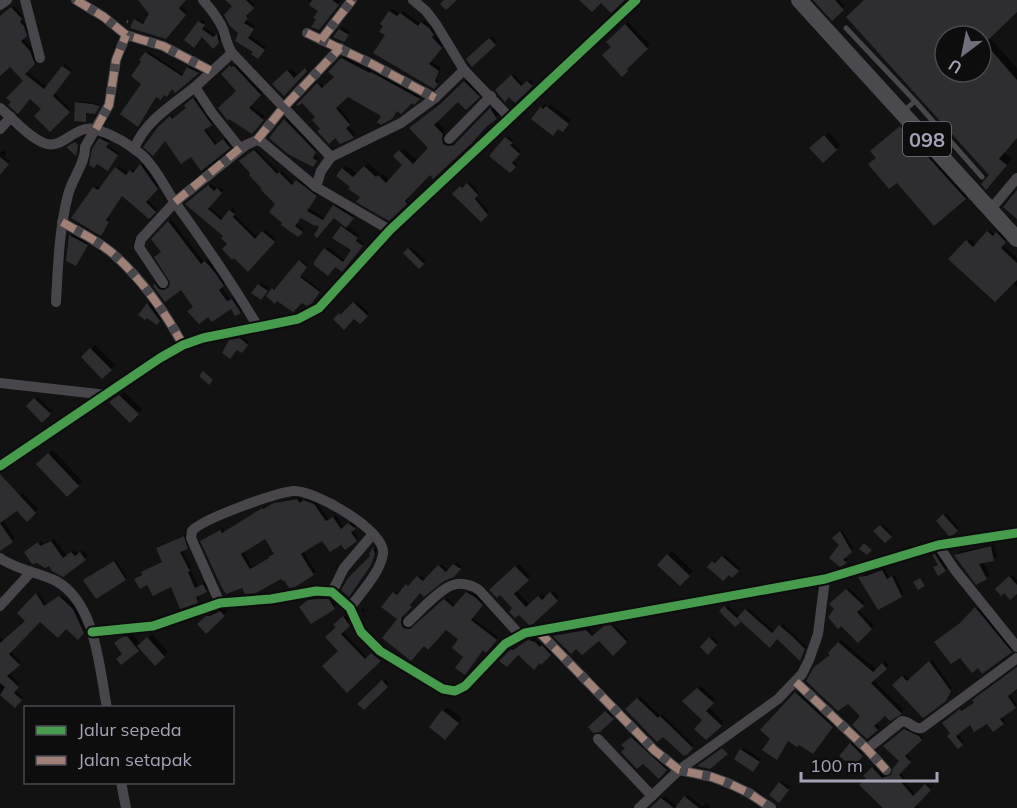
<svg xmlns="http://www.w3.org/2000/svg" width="1017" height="808" font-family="Mulish,sans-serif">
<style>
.shadow{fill:#0007;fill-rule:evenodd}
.building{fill:#2e2e31;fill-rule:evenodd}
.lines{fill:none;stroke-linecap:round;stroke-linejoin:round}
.path{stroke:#49474d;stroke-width:1.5;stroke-dasharray:3 4.5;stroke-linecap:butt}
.service{stroke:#48464b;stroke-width:5}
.minor{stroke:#48464b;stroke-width:10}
.primary{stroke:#4a494d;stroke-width:16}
.quiet{stroke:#9e8076;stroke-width:8;stroke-dasharray:15 8;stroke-linecap:butt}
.cycleway-casing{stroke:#0d0d0e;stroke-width:13}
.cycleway{stroke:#469c4c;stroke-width:9}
.labels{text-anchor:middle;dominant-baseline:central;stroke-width:6;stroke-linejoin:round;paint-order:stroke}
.shield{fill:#0d0d0e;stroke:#787583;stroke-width:1.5}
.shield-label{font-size:20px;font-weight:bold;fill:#a6a1b5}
</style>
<rect width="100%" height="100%" fill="#121212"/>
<g class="shadow">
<polygon points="140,0 184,0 180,5 187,12 165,37 135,20 137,18 145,23 151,14"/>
<polygon points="227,0 250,0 255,5 247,13 249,15 245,20 255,26 249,35 266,47 260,55 239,33 234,6"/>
<polygon points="308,0 341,0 321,26 320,11"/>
<polygon points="814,0 839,0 845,6 832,19"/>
<path d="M866 0H1017V10L989 37 1017 68V137L1004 152 1012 159 991 182V175ZM945 36H981V72H945Z"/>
<polygon points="14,6 23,16 21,19 26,24 28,32 22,38 32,48 37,60 26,71 47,87 65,64 72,70 54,93 71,109 50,130 44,109 25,81 10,65 0,74 0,17"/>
<polygon points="392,9 400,14 403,11 421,24 424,21 432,26 435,31 434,33 443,45 430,61 441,68 436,79 439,81 434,87 387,35 390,12"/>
<polygon points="202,19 206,22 203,26 217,36 219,34 221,39 213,47 202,35 186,40"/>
<polygon points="628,22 650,45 622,75 613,47 608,42"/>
<polygon points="343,27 350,32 346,38 335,36"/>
<polygon points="492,36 497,42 472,65 471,57"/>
<polygon points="148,51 184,75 190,66 199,71 175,91 173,87 143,83 143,61"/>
<polygon points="345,56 421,96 413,103 411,101 397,109 348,95 337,105 351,122 347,125 355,134 341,142 335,136 322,129 317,117 302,101 320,82 325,87 336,76 330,72"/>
<polygon points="233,64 234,66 237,65 262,92 250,105 265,117 252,132 238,91 223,74"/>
<polygon points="309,66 284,94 274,84 291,68 299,76"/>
<polygon points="514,74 524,85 530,80 533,83 515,101 509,95 497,90"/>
<polygon points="468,78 482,93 466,108 458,100 436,121 446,130 444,133 447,140 452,144 459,142 494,106 500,114 430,173 407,197 409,199 389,219 362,197 352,186 343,169 346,166 358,174 368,163 381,175 382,173 390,180 405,165 395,156 403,148 418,161 430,148 411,128"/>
<polygon points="196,97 213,122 205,128 217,144 226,138 231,145 201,169 169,118 172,115 174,118 188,108 186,105"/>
<polygon points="79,101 100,104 97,110 88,111 85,120 77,103"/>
<polygon points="545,104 547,107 550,104 571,120 566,127 533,119"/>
<polygon points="287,118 317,149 314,155 318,158 315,162 271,137"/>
<polygon points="906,122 970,192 965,198 877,157 878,146"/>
<polygon points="829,132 840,145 823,161 811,148"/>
<polygon points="508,136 513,140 511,143 521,151 513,160 517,164 510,171 491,156"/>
<polygon points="102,137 110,140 107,145 119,153 110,167 100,139"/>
<polygon points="256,149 280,173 282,171 295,184 299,179 318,193 308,208 326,219 336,204 354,215 346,226 359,235 357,238 364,243 341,270 325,249 328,247 346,261 353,250 342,227 345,225 334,216 321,226 301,216 296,223 304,229 298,235 278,204 241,160"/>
<polygon points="3,150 7,153 4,157 10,161 1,171 0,153"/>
<polygon points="143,163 159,186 147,199 157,209 149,217 122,195 107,217 110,219 102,231 94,188 96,186 101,189 118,166 129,173 133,169 136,172"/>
<polygon points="470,182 479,192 476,196 489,212 481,220 454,194 463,185 465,187"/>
<polygon points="211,184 218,189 220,187 223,190 209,207 224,219 233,208 236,212 234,214 258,238 266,229 276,239 248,269 225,236 187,204"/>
<polygon points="171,219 204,262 208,259 218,271 226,283 221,287 230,299 235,297 243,310 240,312 232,306 194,306 181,288 165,300 155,286 159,283 166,289 171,285 162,252 153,239"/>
<polygon points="990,230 996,235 1000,231 1007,239 1002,244 1017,258 1017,287 1012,283 950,259 970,239 976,245"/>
<polygon points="73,233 89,243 78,262 68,260 71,236"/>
<polygon points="411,247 426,261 419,267 405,253"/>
<polygon points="301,260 308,265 300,275 321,290 313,300 302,301 268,296 274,288 277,290"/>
<polygon points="261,282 269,288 264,296 259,285"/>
<polygon points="357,301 369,313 360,322 354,317 335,319 342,312 344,314"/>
<polygon points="150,302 161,317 156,323 147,316 141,315"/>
<polygon points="242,337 249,342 244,349 231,341 233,338"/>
<polygon points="95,345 115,365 102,377 83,357"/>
<polygon points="124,392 142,409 130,421 115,398"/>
<polygon points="38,397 52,411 42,421 28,406"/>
<polygon points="53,450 82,481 67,495 38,464"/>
<polygon points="0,488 10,502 23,493 38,509 27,520 17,509 3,520 15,538 0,548"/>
<path d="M300 497 303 502 307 499 317 502 329 520 336 515 344 527 352 522 357 525 352 529 358 538 356 540 342 543 323 539 303 551 316 572 313 574 282 577 255 591 205 538 223 528 224 532 265 506 266 508 277 502ZM266 537 275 553 271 558 252 567 243 551Z"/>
<polygon points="946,513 959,528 949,534 938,521"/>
<polygon points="883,524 893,534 885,541 875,531"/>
<polygon points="842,530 853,548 844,557 848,559 843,564 841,545 834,538"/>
<polygon points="186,534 189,545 182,550 191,567 190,569 198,586 206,582 208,588 198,595 199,599 197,601 171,585 148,583 136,579 145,570 163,561 158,548 160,546"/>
<polygon points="54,539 67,556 75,550 78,554 83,550 88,556 63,575 28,550 41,541 43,544"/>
<polygon points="994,544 997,556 994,559 983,562 990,575 986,578 956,556 959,552"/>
<polygon points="376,546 377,550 373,561 351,592"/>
<polygon points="672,551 693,571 680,584 659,565"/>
<polygon points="937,553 947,568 939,574 939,565 934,555"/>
<polygon points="725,555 740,568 732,576 709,566 715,560 718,562"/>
<polygon points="116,560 127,577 125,579 87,579"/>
<polygon points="457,562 462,567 453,576 420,591 411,603 413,605 403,616 404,624 409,628 416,626 447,598 456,606 469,591 477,595 484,602 471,617 498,637 486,651 483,648 465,657 460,639 446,628 424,644 411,659 399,618 394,593 396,591 400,594 409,583 411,585 420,575 426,580 441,564 449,571"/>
<polygon points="519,564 530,576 516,590 530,605 542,594 546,599 554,591 559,597 532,623 500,593 491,590"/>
<polygon points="884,568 890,578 895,575 903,593 901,596 860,577"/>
<polygon points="1012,575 1017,580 1017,592 997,589"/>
<polygon points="849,588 865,603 858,609 874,626 858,641 831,604"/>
<polygon points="38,592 47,605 62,595 75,606 85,630 78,638 66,627 40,620 10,651 21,662 8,673 20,684 15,690 23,697 15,706 0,693 0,637 4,641 27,621 19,613"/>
<polygon points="331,598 337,605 311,622 301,607 311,599"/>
<polygon points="728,605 740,617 748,608 775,632 783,624 806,646 802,657 800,659 777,638 741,620 735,625 721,611"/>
<polygon points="979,606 1013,649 1011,651 964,621"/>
<polygon points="224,608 228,611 206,632 199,624 212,612"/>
<polygon points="362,608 370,612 364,611 364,614 367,616 365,618 361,610"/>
<polygon points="346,615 351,622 342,631 368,658 375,652 382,657 347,691 338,627 335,625"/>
<polygon points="613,624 628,639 613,654 599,639 576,647 571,652 555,636 589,628 595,635 608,625"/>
<polygon points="127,633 131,633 141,645 152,634 168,652 155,664 140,648 124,653 120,639"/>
<polygon points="712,636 718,642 708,653 702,647"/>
<polygon points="534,638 543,645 545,644 552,652 541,663 518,653 502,661 513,648 517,649 521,644"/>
<polygon points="841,640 877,670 885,661 889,665 873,680 904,710 890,719 885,713 876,723 880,727 867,737 862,716 830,653"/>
<polygon points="932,660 952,688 950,690 951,693 946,697 894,685 905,675 910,680"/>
<polygon points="1017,670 1017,687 1009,693 1017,705 1001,717 1005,721 1003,723 971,723 957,733 964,742 958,747 946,721 962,709 963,710 976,703"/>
<polygon points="385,679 389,684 364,708 360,704"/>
<polygon points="701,686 715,699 708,707 724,722 706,738 704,720 685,701"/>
<polygon points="798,691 834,724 815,750 789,740 772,738 762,730"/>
<polygon points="640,696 661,717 663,715 694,745 684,754 663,735 627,709"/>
<polygon points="447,707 462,718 449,734 431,727"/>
<polygon points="609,710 615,716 600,731 590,727"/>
<polygon points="907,728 923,737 906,753 912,759 900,772 904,777 903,779 916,795 928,783 932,787 916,804 920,808 883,808 865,775 875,766 885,776 892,776 901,761 885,746"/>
<polygon points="634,735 669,766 659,777 624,745"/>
<polygon points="853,742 864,752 853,765 841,756"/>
<polygon points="744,748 761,759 755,768 741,750"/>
<polygon points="782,781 790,787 781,799 780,783"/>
<polygon points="688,795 703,807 706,803 710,806 709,808 653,808 664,796 678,807"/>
</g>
<g class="building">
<polygon points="138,0 186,0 179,8 186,15 166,39 130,28 134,19 143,24 149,14"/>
<polygon points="225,0 246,0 254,8 246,16 248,18 244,23 254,29 248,38 265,50 258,59 251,54 253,52 235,41 238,33 230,26 224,15 232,6"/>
<polygon points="312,0 332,0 339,5 319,30 311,27 316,19 313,18 318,11 309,5"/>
<polygon points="444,0 457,0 446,10 440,4"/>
<polygon points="579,0 625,0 611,13 601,3 592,12"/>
<polygon points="813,0 835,0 844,10 832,21"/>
<path d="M864 0H1017V12L985 43 1017 80V138L999 159 1007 165 986 190 981 184 989 175 846 17ZM945 36H981V72H945Z"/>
<polygon points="11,7 22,19 20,22 24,26 27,36 21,41 30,51 35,64 25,74 44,89 62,66 71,72 53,96 70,112 50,132 34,116 41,109 30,99 18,114 8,105 11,102 6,98 23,81 10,67 0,76 0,16"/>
<polygon points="389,11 397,16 400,13 418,26 421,22 429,28 434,35 432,37 442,48 429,64 439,71 435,81 438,84 434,89 373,53 385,35 379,32 383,26 380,24"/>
<polygon points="198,21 205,25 202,29 213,37 217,34 219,43 213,49 202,37 194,48 184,40"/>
<polygon points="625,24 648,49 627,69 628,71 622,77 602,55 611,47 606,42"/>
<polygon points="339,29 349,35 344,42 333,37"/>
<polygon points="489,38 496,45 472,67 466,59"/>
<polygon points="145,52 182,76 187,67 199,73 175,93 172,89 167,97 164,95 161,100 156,97 138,127 120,114 141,84 131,76 141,62 139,60"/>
<polygon points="341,58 370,73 371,72 420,99 414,105 412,103 401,114 397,111 392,119 381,125 377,122 381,116 348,97 336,108 350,125 346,128 354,138 340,144 335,138 329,144 317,131 320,129 312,120 315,117 302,103 298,106 296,105 317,83 322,88 334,77 328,72"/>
<polygon points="230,65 231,67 234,66 261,95 249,108 264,120 252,134 229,119 228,121 218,108 236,91 221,74"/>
<polygon points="305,68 307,71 284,96 272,84 287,70 294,78"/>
<polygon points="511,75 521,86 527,81 533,86 515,103 509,97 505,102 495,90"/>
<polygon points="464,81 480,97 466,110 458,102 434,125 443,134 442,138 443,144 448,146 454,145 490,108 497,119 487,126 471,144 433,179 430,175 405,201 407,204 389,221 356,202 360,197 348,189 350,187 336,176 342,168 353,177 364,166 376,177 378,175 386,183 402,165 393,156 399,150 413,164 428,148 409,128 440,104"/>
<polygon points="193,98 212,125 204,130 215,145 223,139 230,148 201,171 191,157 181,164 165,141 153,156 143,147 158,127 170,116 172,119 186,108 184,105"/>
<polygon points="75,102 92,104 100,106 95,114 86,113 86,122 74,121"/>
<polygon points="546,106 569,124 563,132 558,129 553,136 531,119 540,107 543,109"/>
<polygon points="284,119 316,152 313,158 317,161 313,167 288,154 269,138"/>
<polygon points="900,126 966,199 934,226 897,183 889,189 868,164 876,158 870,151"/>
<polygon points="824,135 837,150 823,163 809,148"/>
<polygon points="505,137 513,143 510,145 520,154 512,163 516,167 510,173 489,156"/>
<polygon points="99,138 109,143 106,147 118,155 108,171 97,164 94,168 89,165 92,149"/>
<polygon points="75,142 78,145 76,156 66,147"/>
<polygon points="254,150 277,174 279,172 292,185 296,180 317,196 307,211 323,220 333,205 354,218 346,228 334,218 317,238 314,235 319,227 316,225 315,226 301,218 295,226 303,232 298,237 281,225 282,223 269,212 275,204 261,190 262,189 249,175 250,173 239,161 237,162"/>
<polygon points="0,157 9,164 0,175"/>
<polygon points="140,164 158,189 146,202 156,212 149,219 122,196 106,220 109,222 101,236 71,218 93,187 98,190 115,167 126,175 130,170 133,173"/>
<polygon points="467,183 478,195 475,199 488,215 481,222 452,194 460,186 462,188"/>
<polygon points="208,185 214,191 217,188 222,193 208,209 221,220 229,210 235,214 233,217 255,239 262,231 275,242 248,272 234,258 232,260 222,249 227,244 221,238 223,236 185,204"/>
<polygon points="1017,190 1017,219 1003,207"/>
<polygon points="168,221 201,264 205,261 216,274 224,286 219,290 227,301 232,299 241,313 235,316 231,309 212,322 208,317 199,324 187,311 193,307 181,290 165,302 153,286 155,284 159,289 164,290 169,287 170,282 154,257 161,252 151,239"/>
<polygon points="341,226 358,238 356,241 363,246 342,272 335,267 328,276 314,265 314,262 324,248 343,262 351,250 332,238"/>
<polygon points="987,231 993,236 996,232 1006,242 1001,248 1017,263 1017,280 995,302 948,259 966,240 973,247"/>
<polygon points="69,235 88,245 76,266 66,261"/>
<polygon points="408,248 424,264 419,269 403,253"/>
<polygon points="299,260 307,267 300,277 320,292 312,303 307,306 302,303 293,312 277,301 275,304 266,296 272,288 274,290"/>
<polygon points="258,284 268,291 261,300 251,293"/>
<polygon points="353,302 368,316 360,324 354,319 344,330 333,319 339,313 340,315"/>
<polygon points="147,303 160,321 157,325 147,318 145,320 138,315"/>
<polygon points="240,338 248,345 242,353 237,350 230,359 222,353 229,340"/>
<polygon points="90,348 112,370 102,379 81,357"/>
<polygon points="203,371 213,380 209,385 199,376"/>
<polygon points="119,395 139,414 130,423 109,402"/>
<polygon points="34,398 51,414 42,423 26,406"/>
<polygon points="48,453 79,486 67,497 36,464"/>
<polygon points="0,474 36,513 27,522 17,511 0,523 13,542 0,551"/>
<path d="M297 499 300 503 303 500 314 504 326 521 333 517 341 529 348 523 356 529 351 532 357 541 345 550 341 545 330 552 322 541 304 552 301 554 314 575 295 587 289 588 284 580 283 581 281 579 256 593 245 594 242 588 226 594 221 586 200 541 220 530 222 533 262 508 263 509 274 503ZM265 539 274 554 268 557 269 558 250 569 241 554Z"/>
<polygon points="943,514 958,531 953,535 949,536 936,521"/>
<polygon points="880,525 892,537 885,543 873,531"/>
<polygon points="840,531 852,552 843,560 847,562 844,565 840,567 829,558 839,545 832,538"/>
<polygon points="184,536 188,549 180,552 190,571 188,572 195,588 203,584 207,592 196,597 198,603 180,609 171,587 153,596 147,585 140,589 134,579 142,575 141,572 162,562 156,548"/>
<polygon points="51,541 63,558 71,552 75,556 80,552 86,560 63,577 52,571 49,566 45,568 37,563 32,564 24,552 38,542 40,546"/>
<polygon points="864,543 872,550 867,555 859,549"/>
<polygon points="991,546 994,561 979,564 987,579 976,585 954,555"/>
<polygon points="373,547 375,554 371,565 349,597 341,590 348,578 370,556 369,554"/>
<polygon points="667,554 690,576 680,586 657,565"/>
<polygon points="935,554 946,571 938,576 933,567 938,565 932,555"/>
<polygon points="722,556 739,571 732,578 729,575 723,581 707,567 712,561 715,563"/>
<polygon points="114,561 126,580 96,599 83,580"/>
<polygon points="453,564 461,569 454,577 444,581 424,597 420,593 410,605 412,607 402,617 401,623 403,628 410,629 444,599 453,607 466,592 475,597 483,605 471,620 497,640 486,653 483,650 465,675 455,668 463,657 452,648 458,639 446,630 428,650 424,646 411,661 382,638 397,619 381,607 393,592 397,595 406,584 408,586 417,576 423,581 438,565 446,572"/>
<polygon points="515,566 529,580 514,594 526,607 538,596 542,600 550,592 558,601 533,624 529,625 519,615 515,618 509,612 512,608 500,595 497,598 489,590"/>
<polygon points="882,570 887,579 892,576 902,597 878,610 858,577 866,576"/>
<polygon points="1009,576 1017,585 1017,594 1010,600 1004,593 1001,596 995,589"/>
<polygon points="920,578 925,586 918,590 913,582"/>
<polygon points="846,589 864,606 857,612 872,629 858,643 841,626 838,629 828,617 834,609 829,604"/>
<polygon points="36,593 44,606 59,596 73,609 84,633 78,640 66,629 58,638 40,622 17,646 9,654 20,665 7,676 19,687 14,693 22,700 15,708 0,695 5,687 0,683 0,643 25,621 17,613"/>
<polygon points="318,599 329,599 335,609 311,624 299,607 308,600"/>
<polygon points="724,606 741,622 735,627 719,611"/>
<polygon points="975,607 1012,652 982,674 978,668 972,673 960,658 951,664 934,642 960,623"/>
<polygon points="745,609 772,633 779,625 792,636 805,649 800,661 777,639 770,648 737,618"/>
<polygon points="220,611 225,616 206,634 197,624 206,616 210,616"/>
<polygon points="343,616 350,626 341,634 365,659 371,653 381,661 347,693 322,666 338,651 325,637 336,627 333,625"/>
<polygon points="611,625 627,642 613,656 599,641 582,655 576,649 571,654 553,636 586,630 592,636 604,626"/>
<polygon points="127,636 139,651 121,665 116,659 122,654 114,643 122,637"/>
<polygon points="147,637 165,657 155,666 137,646"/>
<polygon points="709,637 717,645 708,655 700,647"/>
<polygon points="528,640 535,642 540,647 542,645 551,655 541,665 540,663 534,670 518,655 507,667 499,661 510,650 513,650"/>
<polygon points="838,642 873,672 882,663 887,669 871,683 902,714 890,721 885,716 874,726 878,730 867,739 852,725 860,716 848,704 838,711 806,681 814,667 830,655 828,653"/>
<polygon points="929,661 951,691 946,701 923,718 892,685 902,676 907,681"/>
<polygon points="1017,667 1017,689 1008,696 1016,708 1000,719 1004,724 993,732 987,724 974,732 970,725 956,736 963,745 958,749 947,736 950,733 942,723 960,709 961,711 974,703 972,700"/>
<polygon points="382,680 388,687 364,710 357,704"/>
<polygon points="697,688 714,703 706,711 722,726 706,740 694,729 702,720 682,701"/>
<polygon points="795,692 833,727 813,754 799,745 797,747 788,741 777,760 762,750 770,739 760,730"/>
<polygon points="637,698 658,718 660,716 693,748 688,754 684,756 663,737 657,742 625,709"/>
<polygon points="442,710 459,723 445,740 429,727"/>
<polygon points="605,711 614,719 600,732 593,733 588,727"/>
<polygon points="904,729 919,736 922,740 905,756 911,762 899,775 903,780 901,782 913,796 925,784 931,790 914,808 883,808 859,785 866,778 863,776 872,767 882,778 891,775 893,768 899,761 883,746"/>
<polygon points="631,737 667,770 659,779 643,764 637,769 621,752 625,748 621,745"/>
<polygon points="850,743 863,756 853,767 839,756"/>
<polygon points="722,748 728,754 710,769 697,766"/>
<polygon points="740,749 760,762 753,772 734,759"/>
<polygon points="779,782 789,790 779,803 769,795"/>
<polygon points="684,796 699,808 675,808"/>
<polygon points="661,798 674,808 650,808"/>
</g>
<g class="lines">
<polyline class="path" points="127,23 129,16"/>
<g class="service">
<polyline points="846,28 915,101"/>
<polyline points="904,111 915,101 982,177"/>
</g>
<g class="minor">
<polyline points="25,0 40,58"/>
<polyline points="76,0 104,17 126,35 163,46 211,71"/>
<path d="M203 0C211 9 218 18 223 29 226 38 227 45 232 53L331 157"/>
<polyline points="413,0 426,11 436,24 464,70 510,118"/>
<polyline points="0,5 7,0"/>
<polyline points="307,33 372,64 435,98"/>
<polyline points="321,40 352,0"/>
<polyline points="232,53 195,87 212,113 240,148"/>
<path d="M0 108C14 119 30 139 47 144 63 149 77 122 98 130 113 135 130 145 142 155 157 169 165 188 176 204 205 244 233 284 258 327"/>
<polyline points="0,129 11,117"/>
<polyline points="449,139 491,96"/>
<polyline points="257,140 284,107 340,48"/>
<path d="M134 149C145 121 172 105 195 87"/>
<polyline points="991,209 1017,178"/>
<path d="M62 222C79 232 96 240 111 252 140 277 165 312 183 345"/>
<polyline points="390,230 316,187 321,171 331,157 401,123 435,98 464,70"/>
<polyline points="163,283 139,247 141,239 175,202 246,145 257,140 262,142 316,187"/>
<path d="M56 302C58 266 59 230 68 195 72 179 86 162 85 147L109 105 116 60 126 35"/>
<polyline points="0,383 107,395"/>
<polyline points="0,466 160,358 183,345 203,338 298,319 319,308 390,230 636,0"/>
<polyline points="938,545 955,570 1017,647"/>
<path d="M0 558C17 570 38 572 56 581 96 603 99 667 107 708"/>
<polyline points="332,592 344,568 373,534"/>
<path d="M220 603 191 538 192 531C202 519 277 492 294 491 314 490 387 531 383 554 380 573 361 592 350 608"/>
<polyline points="0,606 31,572"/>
<path d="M408 622C418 613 441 588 453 585 461 582 473 585 480 591L520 635"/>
<polyline points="538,631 654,750 679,770 712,777 728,783 749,793 771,808"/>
<polyline points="92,632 153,626 220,603 271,599 316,591 332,592 350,608 361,632 380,651 443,689 455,691 465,686 505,644 525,633 825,579 938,545 1017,533"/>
<polyline points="796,682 867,749 886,770"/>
<polyline points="598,739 652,796"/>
<path d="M867 749 902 721C910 721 914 730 922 728L1017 658"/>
<polyline points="121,782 126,808"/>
<polyline points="639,808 679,770 778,699 802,674 809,660 818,634 825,579"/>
</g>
<polyline class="primary" points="799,0 1017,239"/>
<g class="quiet">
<polyline points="76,0 104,17 126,35 163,46 211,71"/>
<polyline points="307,33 372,64 435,98"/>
<polyline points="321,40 352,0"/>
<polyline points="96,129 109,105 116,60 126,35"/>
<polyline points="257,140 284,107 340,48"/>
<polyline points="175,202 240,148"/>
<path d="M62 222C79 232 96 240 111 252 140 277 165 312 183 345"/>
<polyline points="538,631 654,750 679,770 712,777 728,783 749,793 771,808"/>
<polyline points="796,682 867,749 886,770"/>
</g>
<g class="cycleway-casing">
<g id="cycleway">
<polyline points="0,466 160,358 183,345 203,338 298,319 319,308 390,230 636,0"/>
<polyline points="92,632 153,626 220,603 271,599 316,591 332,592 350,608 361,632 380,651 443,689 455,691 465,686 505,644 525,633 825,579 938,545 1017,533"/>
</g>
</g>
<use href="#cycleway" class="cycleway"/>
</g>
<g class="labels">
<rect class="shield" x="903" y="122" width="48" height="34" rx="4.5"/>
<g class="shield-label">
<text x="927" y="139">098</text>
</g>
</g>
<rect x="24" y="706" width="210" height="78" fill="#0d0d0e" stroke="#4a4851" stroke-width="1.5"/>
<rect x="36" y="726" width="30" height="9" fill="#469c4c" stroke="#4a4851" stroke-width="1.5"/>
<text x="78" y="736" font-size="18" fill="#a6a1b5">Jalur sepeda</text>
<rect x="36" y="756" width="30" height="9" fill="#9e8076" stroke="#4a4851" stroke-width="1.5"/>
<text x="78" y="766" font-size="18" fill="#a6a1b5">Jalan setapak</text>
<g transform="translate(963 54) rotate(212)"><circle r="28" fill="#0d0d0e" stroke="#4a4851" stroke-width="1.5"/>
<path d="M0-4.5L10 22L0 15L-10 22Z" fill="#726f7c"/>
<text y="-9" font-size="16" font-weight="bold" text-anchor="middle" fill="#a6a1b5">U</text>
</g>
<path d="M801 772v9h136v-9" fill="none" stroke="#a6a1b5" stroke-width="3"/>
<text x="810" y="772" font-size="18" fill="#a6a1b5" stroke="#0d0d0e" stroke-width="4.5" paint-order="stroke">100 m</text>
</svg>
